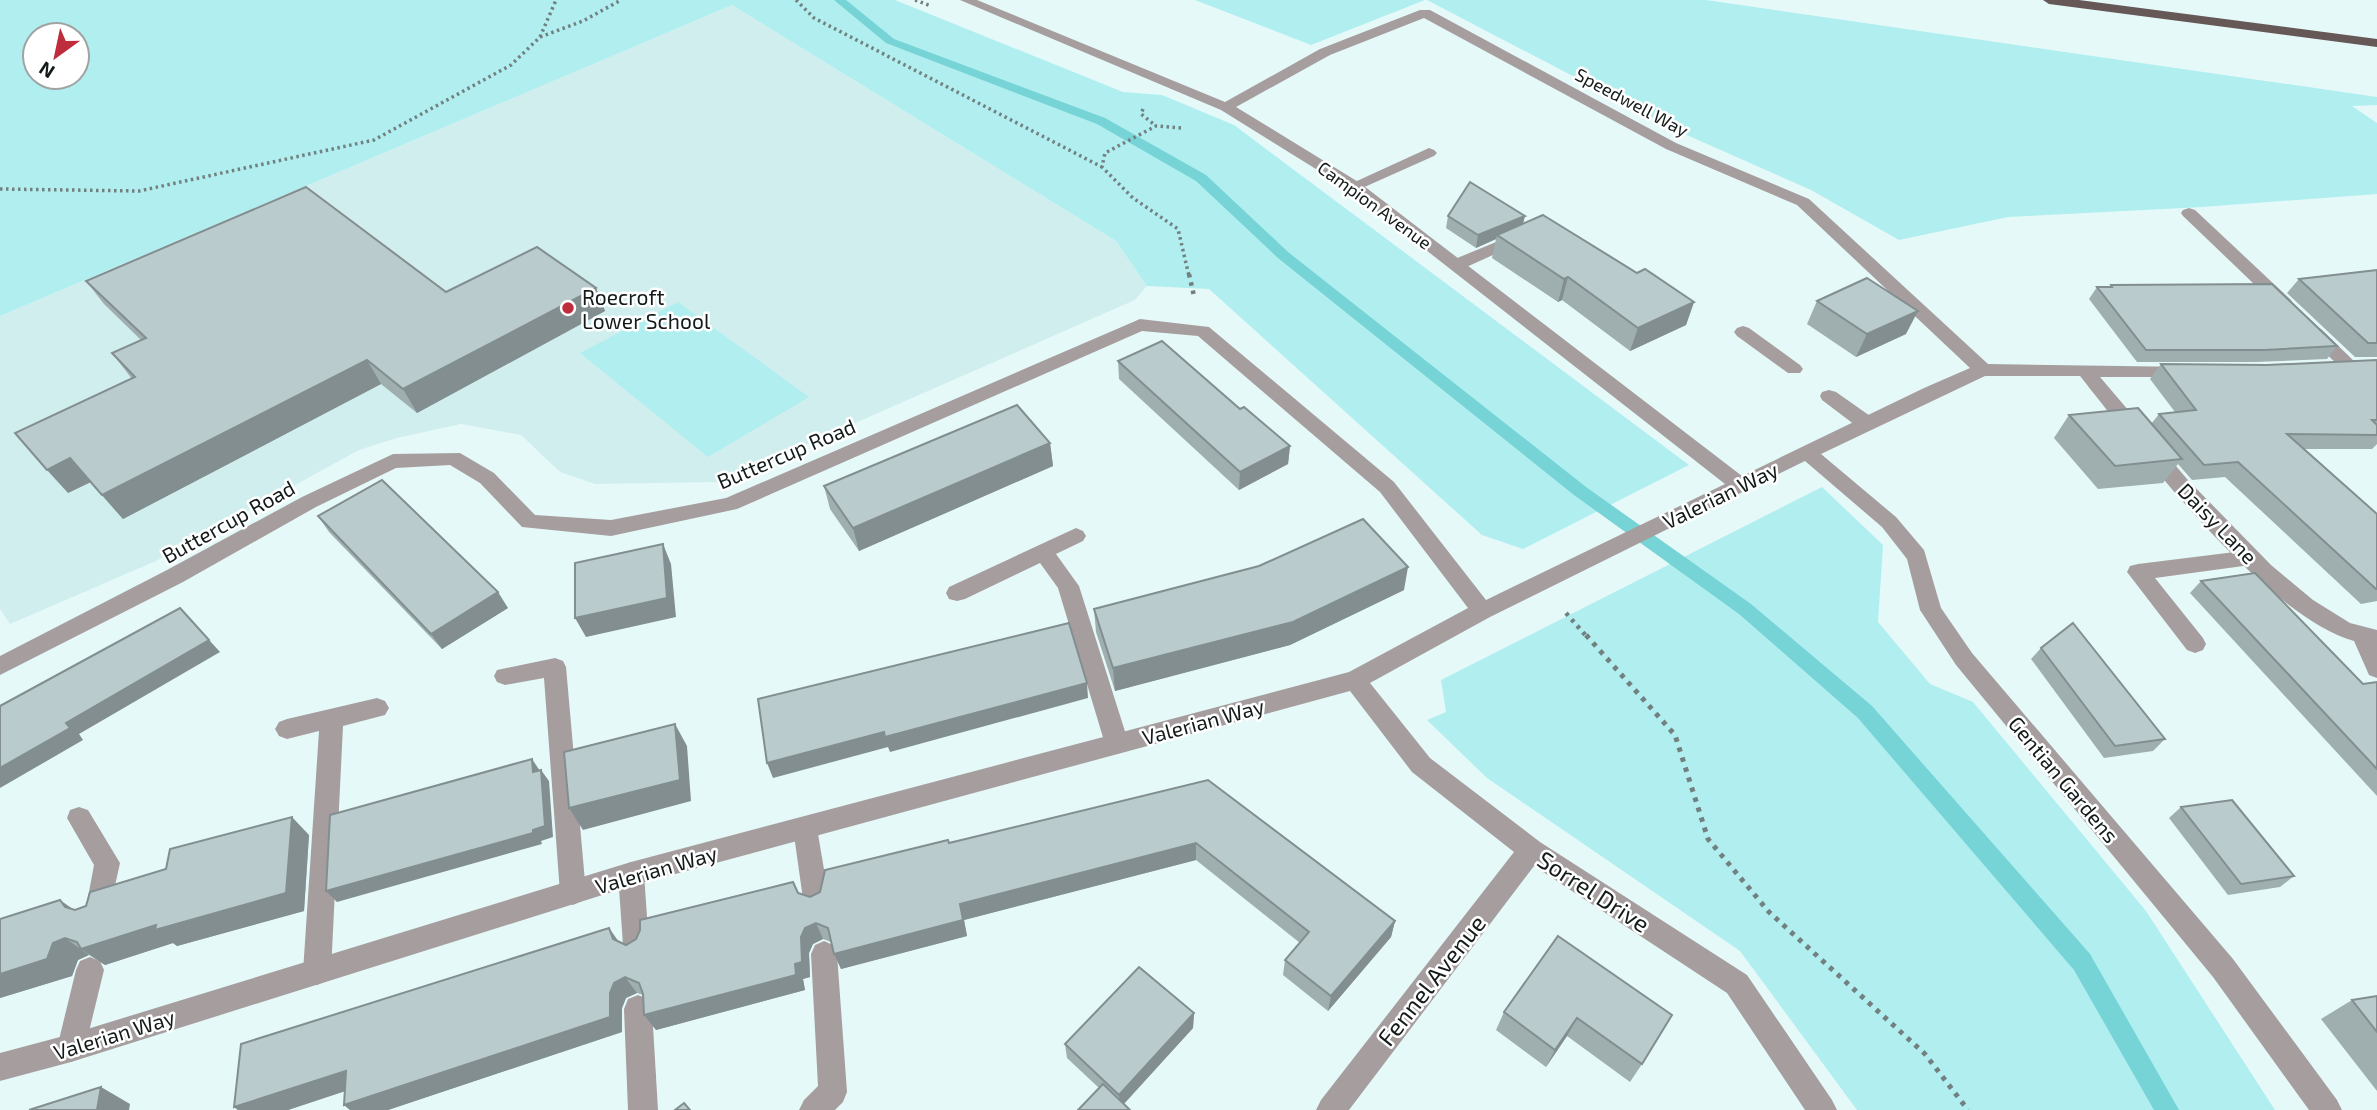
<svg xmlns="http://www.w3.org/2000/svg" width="2377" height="1110" font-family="'Exo 2',sans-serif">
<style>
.built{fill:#d1eeee}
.green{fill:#b0eef0;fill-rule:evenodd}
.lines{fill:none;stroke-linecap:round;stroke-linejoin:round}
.stream{fill:#76d3d6;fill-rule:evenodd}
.path-far2{stroke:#738080;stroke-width:3.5;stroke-dasharray:2.5 3.5;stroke-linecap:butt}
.path-far1{stroke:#738080;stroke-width:4.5;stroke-dasharray:3.5 5;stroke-linecap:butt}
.path{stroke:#738080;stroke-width:5;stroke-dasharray:4.5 6;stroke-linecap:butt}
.lane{fill:#a69e9e;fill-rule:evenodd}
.street{fill:#a69e9e;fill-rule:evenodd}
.primary{fill:#655857;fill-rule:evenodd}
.wall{fill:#9fafaf}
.shaded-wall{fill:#828e8f}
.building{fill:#b9cbcc;stroke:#828e8f;stroke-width:2}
.poi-dot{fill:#be2d3c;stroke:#fff;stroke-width:2.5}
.labels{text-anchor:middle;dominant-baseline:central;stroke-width:5;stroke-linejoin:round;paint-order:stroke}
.far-street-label{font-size:18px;fill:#131a1a;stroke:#fff}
.poi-label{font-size:21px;fill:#131a1a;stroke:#fff;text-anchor:start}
.street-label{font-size:21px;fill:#131a1a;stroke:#fff}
.near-street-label{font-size:24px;fill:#131a1a;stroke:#fff}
</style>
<rect width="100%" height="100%" fill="#e6f9f9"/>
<polygon class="built" points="732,5 1116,241 1147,286 1135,300 721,482 595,484 560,472 521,435 461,424 397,438 359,450 156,561 10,624 0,609 0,316"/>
<g class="green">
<path d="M0 0H895L1123 92 1162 95 1234 125 1689 465 1523 549 1482 535 1209 289 1147 286 1116 241 732 5 0 316ZM77 35V77H35V35Z"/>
<polygon points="1195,0 1425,0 1311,45"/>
<polygon points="1427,0 1706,0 2377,97 2377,105 2352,106 2377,123 2377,194 2202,207 2008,217 1899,240 1811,190 1680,132"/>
<polygon points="678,302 809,397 708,457 580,353"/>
<polygon points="1822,487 1883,545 1878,622 1930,684 1973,702 2146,911 2275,1110 1857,1110 1740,951 1487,778 1427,720 1446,712 1441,680"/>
</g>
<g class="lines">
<polygon class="stream" points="834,0 846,0 894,39 1105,118 1206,175 1288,252 1586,487 1751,604 1872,706 2090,954 2179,1110 2154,1110 2074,970 1858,718 1739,614 1574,495 1278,258 1196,181 1097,124 886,43"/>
<g class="path-far2">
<polyline points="796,0 814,18 1102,167"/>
<polyline points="915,0 931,6"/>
<polyline points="540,37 556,0"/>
<polyline points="1143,109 1141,114 1156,126"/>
<polyline points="1181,128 1156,126 1105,153 1102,167 1133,198 1178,229 1189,276"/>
<polyline points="0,189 139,191 374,140 511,65 540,37 583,21 621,0"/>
</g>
<g class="path-far1">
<polyline points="1189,274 1194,296"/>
<polyline points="1566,613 1587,637"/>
</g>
<polyline class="path" points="1586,635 1675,735 1708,839 1769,912 1925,1054 1968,1110"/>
<g class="lane">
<polygon points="1429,148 1434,150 1437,153 1434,156 1360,189 1348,189 1346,186"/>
<polygon points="1518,233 1524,235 1526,238 1524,241 1462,269 1456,270 1448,265 1450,261"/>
<polygon points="1743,326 1749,328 1800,365 1803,369 1800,373 1788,373 1737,336 1734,332 1737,328"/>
<polygon points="1829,390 1836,392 1873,418 1876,423 1873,428 1859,428 1822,400 1820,396 1822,392"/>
<polygon points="1076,528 1083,531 1086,536 1083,541 1056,554 1079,586 1129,744 1125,751 1117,754 1109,751 1105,744 1058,588 1040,563 965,599 957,601 949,599 946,593 949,587"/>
<polygon points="2251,550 2258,552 2262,558 2258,564 2155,578 2203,638 2206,644 2203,650 2195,653 2187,650 2127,572 2130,566 2138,564"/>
<polygon points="555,658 563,661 566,667 586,893 582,901 573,905 564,901 560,893 544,678 505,685 497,682 494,676 497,670"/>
<polygon points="377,698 385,701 389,708 385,715 343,726 331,972 327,981 317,985 307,981 303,972 319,731 287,739 279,736 275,729 279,722 287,719"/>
<polygon points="79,807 88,810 120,863 107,922 98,925 89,922 85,913 94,865 67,818 70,810"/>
<polygon points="805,817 814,820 817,828 829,899 825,907 816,911 807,907 803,899 793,828 796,820"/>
<polygon points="631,862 640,866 644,874 649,945 645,954 636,958 627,954 623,945 618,874 622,866"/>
<polygon points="824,941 833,945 837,954 847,1092 843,1102 835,1110 799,1110 804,1100 818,1086 811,954 815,945"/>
<polygon points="90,957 100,961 104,970 85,1048 81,1058 71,1062 61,1058 57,1048 76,970 80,961"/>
<polygon points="638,995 648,999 652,1009 658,1110 628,1110 624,1009 628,999"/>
</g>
<g class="street">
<path d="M960 0H977L1225 102 1320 49 1420 10H1430L1676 143 1809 199 1988 364 2190 367 2193 371 2190 375 2184 377H2100L2187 479 2271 565 2313 600 2350 623 2377 630V678L2369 675 2354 641C2266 617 2138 449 2080 376H1985L1821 454 1896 517 1924 550 1941 608 1972 653 2233 959 2337 1100 2342 1110H2309L2213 977 1956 665 1920 610 1907 559 1882 527 1805 461 1490 617 1370 683 1430 758 1540 842 1747 975 1832 1100 1837 1110H1805L1727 993 1534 866 1349 1110H1316L1321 1100 1514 852 1412 772 1350 691 631 886 71 1062 0 1081V1053L71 1034 631 862 1349 672 1468 608 1380 492 1198 336 1142 331 737 509 611 536 522 527 480 483 450 465 396 468 316 507 183 582 0 675V656L167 570 302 497 393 454 460 453 494 473 535 515 611 520 726 498 1140 319 1209 327 1394 482 1486 600 1725 484 1348 189 1221 110ZM1424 18 1666 149 1797 205 1970 368 1924 388 1742 476 1360 183 1236 107 1330 55Z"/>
<polygon points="2189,208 2195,210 2290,299 2293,303 2290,307 2278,307 2183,216 2181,213 2183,210"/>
<polygon points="2315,327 2321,329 2357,364 2360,368 2357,372 2345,372 2309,337 2306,333 2309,329"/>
</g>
<polygon class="primary" points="2043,0 2079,0 2377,39 2377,47 2049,4"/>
</g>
<g class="wall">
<polygon points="1448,216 1523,224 1637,273 1694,302 1686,325 1630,351 1562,300 1558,302 1492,258 1496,239 1476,248 1446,228"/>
<polygon points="2377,270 2377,357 2355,357 2287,293 2299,279"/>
<polygon points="86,281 446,292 596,288 605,311 417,413 381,384 123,519 90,482 68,493 132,379 112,353 141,340 104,304"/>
<polygon points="2111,285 2337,346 2327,359 2255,362 2137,362 2089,299 2097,287 2110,287"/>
<polygon points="1817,301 1906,334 1856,357 1807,324"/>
<polygon points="2377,360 2377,444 2372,449 2304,449 2377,514 2377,601 2361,604 2225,477 2192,480 2178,464 2163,483 2098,489 2054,438 2069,415 2151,424 2159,414 2175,412 2150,379 2161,364 2267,365"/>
<polygon points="1118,361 1240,409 1290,446 1288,464 1239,490 1119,379"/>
<polygon points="1050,443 1053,466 859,551 830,509 824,486"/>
<polygon points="318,516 508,608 442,649 329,532"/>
<polygon points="2201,581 2363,684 2377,682 2377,796 2190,593"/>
<polygon points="1404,590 1290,645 1115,691 1096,632 1094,609"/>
<polygon points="2041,648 2165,739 2153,751 2104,758 2031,659"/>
<polygon points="1208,780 1395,921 1391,937 1328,1011 1283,975 1285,960 1300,943 1196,860 964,920 967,936 841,969 831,942 823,939 813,944 809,953 810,977 803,979 805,990 656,1030 643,995 637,993 626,998 622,1008 622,1032 388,1110 350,1110 344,1105 344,1091 288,1110 238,1110 234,1107 609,928 619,942 626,945 798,893 810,897 949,843"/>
<polygon points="2181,807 2294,876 2280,887 2228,895 2169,818"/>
<polygon points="309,835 304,911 177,946 173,943 105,965 89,955 78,960 72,976 0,998 0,919 75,910"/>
<polygon points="1558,936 1642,1064 1630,1082 1567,1036 1546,1067 1496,1030 1504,1012"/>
<polygon points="2377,996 2377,1091 2321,1019 2352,1000"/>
<polygon points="1194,1013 1193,1028 1124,1104 1099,1088 1067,1058 1065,1044"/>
</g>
<g class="shaded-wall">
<polygon points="1525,216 1522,228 1497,235 1496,239 1476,248 1478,235"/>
<polygon points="1568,277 1562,300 1558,302 1564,279"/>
<polygon points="596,288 605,311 417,413 403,389"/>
<polygon points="1694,302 1686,325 1630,351 1638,328"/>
<polygon points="1918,311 1906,334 1856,357 1867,334"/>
<polygon points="367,360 381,384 123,519 102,495"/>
<polygon points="1050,443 1053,466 859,551 853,528"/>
<polygon points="1290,446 1288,464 1239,490 1240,472"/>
<polygon points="70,458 91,482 68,493 47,470"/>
<polygon points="663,544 671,564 676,617 586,637 575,618"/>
<polygon points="1408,567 1404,590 1290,645 1115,691 1113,668"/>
<polygon points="498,592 508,608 442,649 431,634"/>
<polygon points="180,608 220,652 79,734 83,740 0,788 0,768"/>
<polygon points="1087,683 1088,698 890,752 888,747 773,778 767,763 884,732"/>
<polygon points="675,724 687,746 691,801 583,830 569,808"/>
<polygon points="532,759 540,771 533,772"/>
<polygon points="541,770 549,781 553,837 541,841 542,844 337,902 326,891"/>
<polygon points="292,817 309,835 304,911 177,946 173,943 105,965 81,949 156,925"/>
<polygon points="1196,843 1196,860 964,920 967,936 841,969 834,954 960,904"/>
<polygon points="60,900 84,917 65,907"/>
<polygon points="1395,921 1391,937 1328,1011 1331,996"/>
<polygon points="816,923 823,939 813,944 809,953 810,977 803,979 805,990 656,1030 644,1015 795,964 801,937 805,928"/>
<polygon points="609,928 620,944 613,939"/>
<polygon points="65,938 89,955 78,960 72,976 0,998 0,974 53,943"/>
<polygon points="625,977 637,993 626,998 622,1008 622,1032 388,1110 350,1110 344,1105"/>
<polygon points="1194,1013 1193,1028 1120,1108 1119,1095"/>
<polygon points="1577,1018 1567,1036 1546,1067 1555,1050"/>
<polygon points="346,1071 364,1085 288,1110 238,1110 234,1107"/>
<polygon points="101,1087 130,1104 129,1110 97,1110"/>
</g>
<g class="building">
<polygon points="1470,182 1525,216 1478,235 1448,216"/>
<polygon points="306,187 446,292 537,247 596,288 403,389 367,360 102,495 70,458 47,470 15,433 135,377 112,353 146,338 86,281"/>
<polygon points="1543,215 1637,273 1645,269 1694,302 1638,328 1568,277 1564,279 1497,235"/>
<polygon points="2377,270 2377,343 2368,343 2299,279"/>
<polygon points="1867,278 1918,311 1867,334 1817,301"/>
<polygon points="2272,284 2337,346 2265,350 2146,350 2097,287 2112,287 2111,285"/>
<polygon points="1162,341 1240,409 1244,407 1290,446 1240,472 1118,361"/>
<polygon points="2377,360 2377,420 2372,420 2377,425 2377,435 2287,434 2377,514 2377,589 2376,589 2238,462 2204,465 2159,414 2196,410 2161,364 2267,365"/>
<polygon points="1017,405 1050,443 853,528 824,486"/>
<polygon points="2138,408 2182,459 2115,466 2069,415"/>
<polygon points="382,480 498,592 431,634 318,516"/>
<polygon points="1363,519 1408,567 1293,622 1113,668 1094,609 1259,566"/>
<polygon points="663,544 667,598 575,618 575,563"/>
<polygon points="2255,573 2363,684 2377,682 2377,769 2201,581"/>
<polygon points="180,608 209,640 66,723 70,728 0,768 0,706"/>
<polygon points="1069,623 1087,683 885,737 884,732 767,763 758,699"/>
<polygon points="2073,623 2165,739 2115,746 2041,648"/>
<polygon points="675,724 680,780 569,808 564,752"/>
<polygon points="532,759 533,772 541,770 545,826 533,830 533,833 326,891 330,815"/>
<polygon points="1208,780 1395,921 1331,996 1285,960 1309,932 1196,843 960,904 963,920 834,954 828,928 816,923 805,928 801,937 802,962 795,964 796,975 644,1015 643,994 639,983 625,977 614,983 610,993 610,1017 344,1105 346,1071 234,1107 241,1044 609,928 613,939 626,945 636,939 640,930 640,920 793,882 798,893 810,897 820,892 825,870 948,840 949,843"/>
<polygon points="2232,800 2294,876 2241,884 2181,807"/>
<polygon points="292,817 286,893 155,930 156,925 81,949 77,942 65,938 53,943 47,959 0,974 0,919 60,900 65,907 75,910 86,906 90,892 166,869 170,849"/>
<polygon points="1558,936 1672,1015 1642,1064 1577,1018 1555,1050 1504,1012"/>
<polygon points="1139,967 1194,1013 1119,1095 1065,1044"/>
<polygon points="2377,996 2377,1032 2352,1000"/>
<polygon points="1103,1084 1130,1110 1078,1110"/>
<polygon points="101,1087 97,1110 29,1110"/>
<polygon points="684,1103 690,1110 675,1110"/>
</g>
<circle class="poi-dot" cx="568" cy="308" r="7"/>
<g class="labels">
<g class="far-street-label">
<text transform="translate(1632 102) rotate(28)">Speedwell Way</text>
<text transform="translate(1375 205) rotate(36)">Campion Avenue</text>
</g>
<g class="poi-label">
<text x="582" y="296">Roecroft<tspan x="582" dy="24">Lower School</tspan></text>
</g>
<g class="street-label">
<text transform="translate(786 453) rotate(-23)">Buttercup Road</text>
<text transform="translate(1720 495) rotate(-26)">Valerian Way</text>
<text transform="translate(228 521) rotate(-29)">Buttercup Road</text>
<text transform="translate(2218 523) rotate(46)">Daisy Lane</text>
<text transform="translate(1203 721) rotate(-15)">Valerian Way</text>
<text transform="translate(2064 779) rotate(50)">Gentian Gardens</text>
<text transform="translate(656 869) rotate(-16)">Valerian Way</text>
<text transform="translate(114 1034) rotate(-17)">Valerian Way</text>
</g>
<g class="near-street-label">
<text transform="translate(1594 891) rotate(33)">Sorrel Drive</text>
<text transform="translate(1431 980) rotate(-52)">Fennel Avenue</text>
</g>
</g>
<g transform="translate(56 56) rotate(213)"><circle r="33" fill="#ffffff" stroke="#a1a3a3" stroke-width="2"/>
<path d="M0-5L12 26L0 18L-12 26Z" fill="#be2d3c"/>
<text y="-10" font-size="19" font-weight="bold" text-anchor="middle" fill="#131a1a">N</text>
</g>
</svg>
